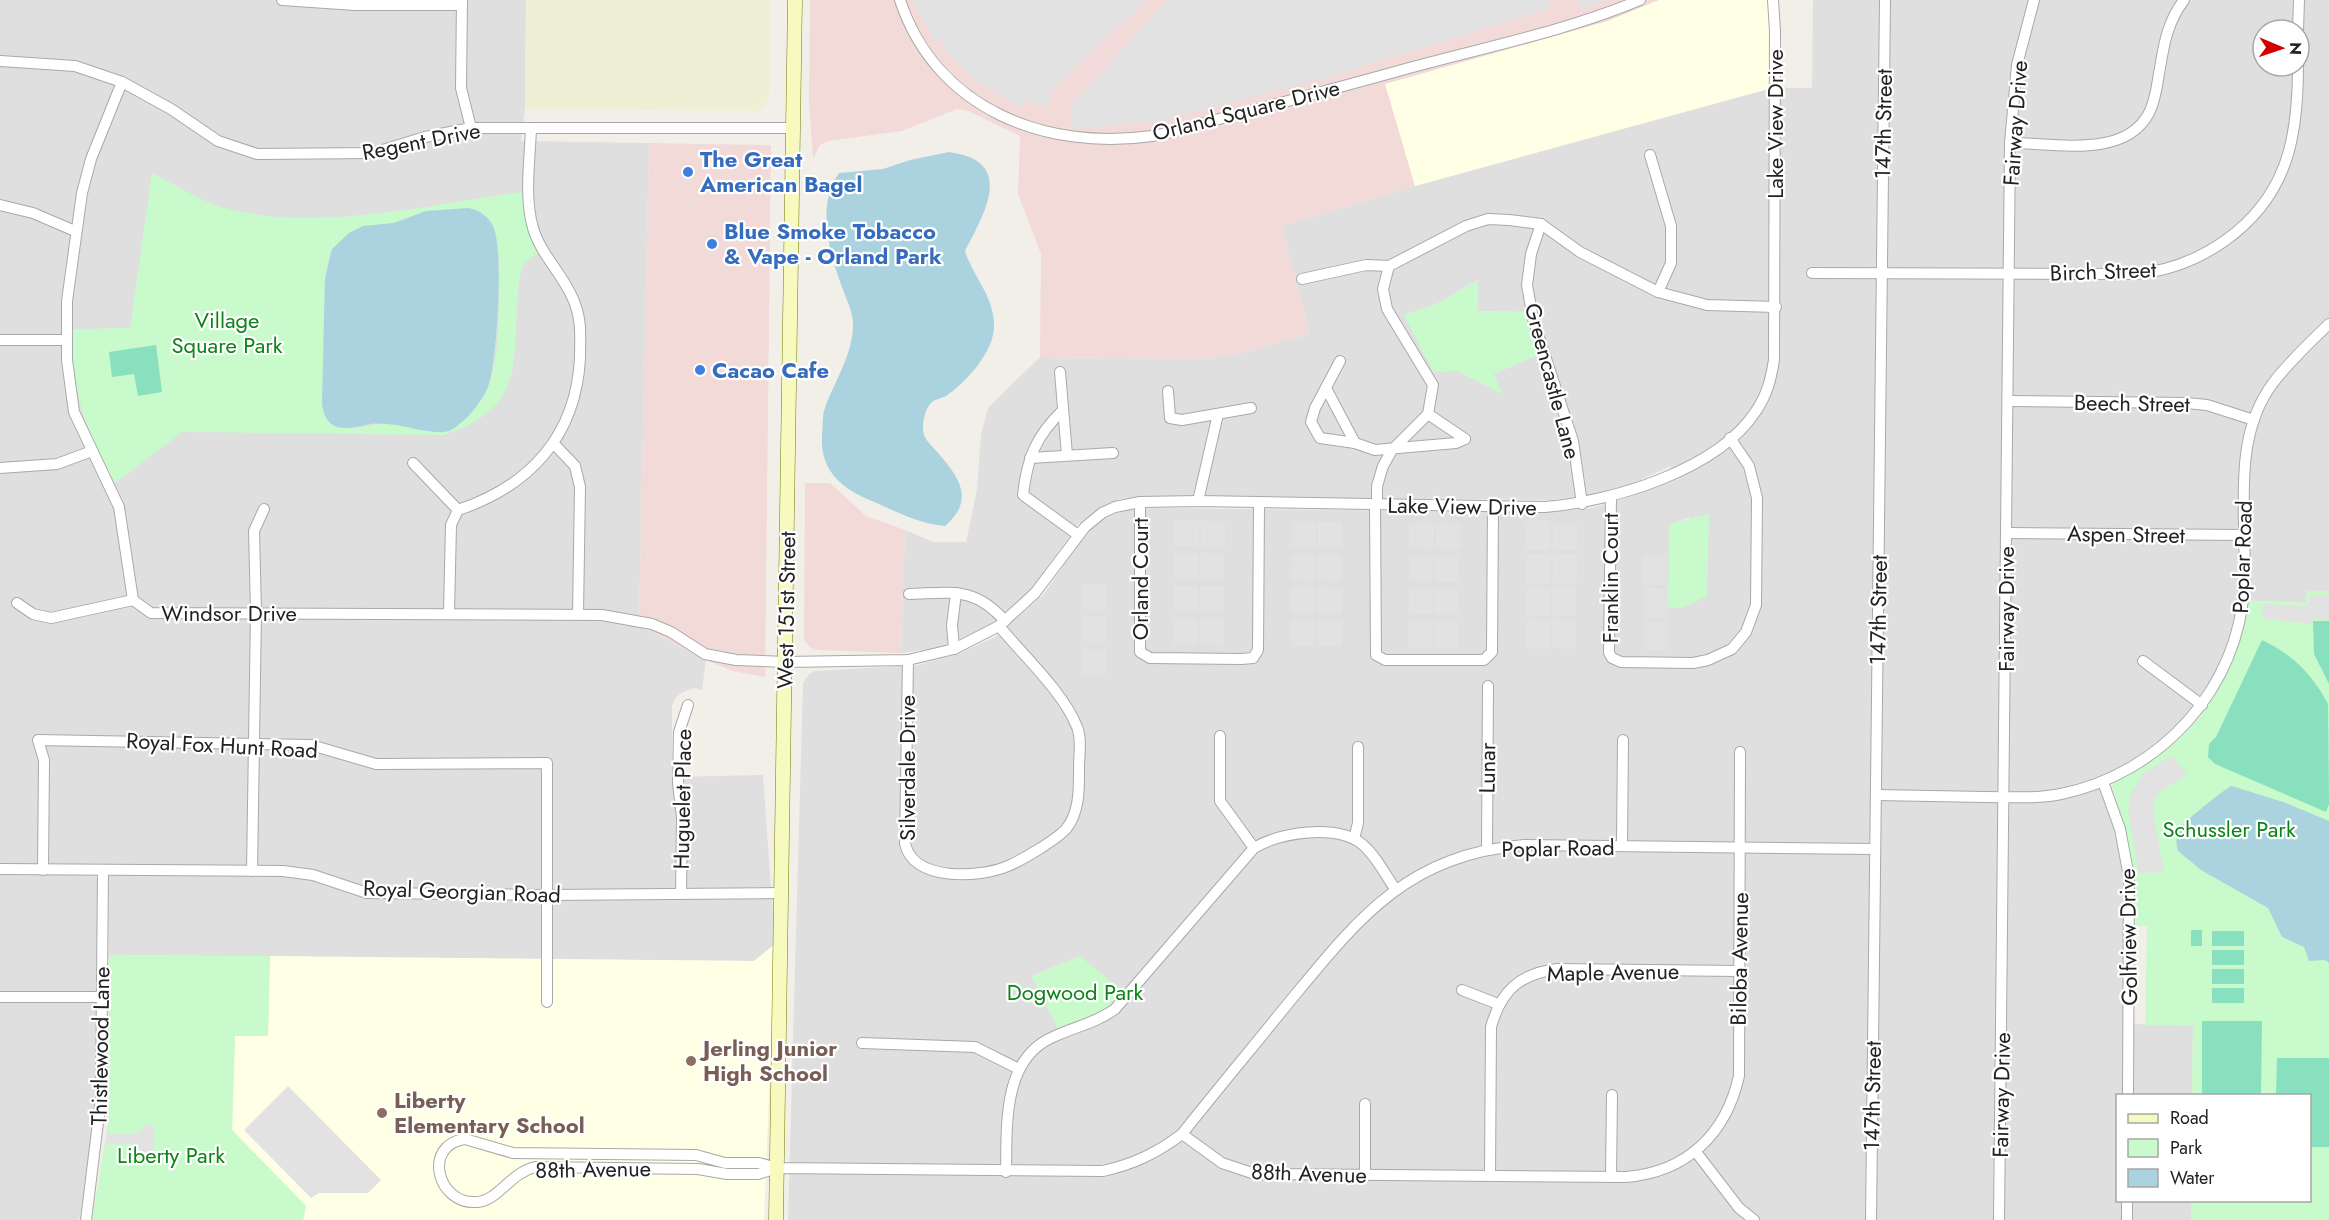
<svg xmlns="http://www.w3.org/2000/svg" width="2329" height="1220" font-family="Jost,sans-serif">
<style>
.residential{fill:#e0dfdf;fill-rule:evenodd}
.commercial{fill:#f2dad9}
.education{fill:#ffffe5}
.farmland{fill:#eef0d5}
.park{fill:#c8facc;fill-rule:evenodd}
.pitch{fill:#88e0be}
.parking{fill:#e2e2e2}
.water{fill:#aad3df}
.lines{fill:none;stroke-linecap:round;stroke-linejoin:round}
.street-casing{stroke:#a9a9a9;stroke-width:12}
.secondary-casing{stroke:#707d05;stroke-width:15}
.street{stroke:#fff;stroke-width:10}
.secondary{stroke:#f7fabf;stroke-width:14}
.shop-dot{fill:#3f7fe0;stroke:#fff;stroke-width:2}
.education-dot{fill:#8d6e63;stroke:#fff;stroke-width:2}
.labels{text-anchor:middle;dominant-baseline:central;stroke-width:4.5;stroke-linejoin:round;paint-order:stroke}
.street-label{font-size:22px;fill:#222;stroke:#fff}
.shop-label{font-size:22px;font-weight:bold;fill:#366cbe;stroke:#fff;text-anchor:start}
.park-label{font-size:22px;fill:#0c8416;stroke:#fff}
.education-label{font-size:22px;font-weight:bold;fill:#785e54;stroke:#fff;text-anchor:start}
</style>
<rect width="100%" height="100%" fill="#f2efe9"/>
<g class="residential">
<polygon points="0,0 526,0 525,109 521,141 649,143 639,626 706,660 702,690 694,688 683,692 675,698 672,706 672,777 763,775 775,944 754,961 109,955 108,866 0,864"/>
<path d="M1813 0H2329V591H2307V603L2238 600 2226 652 2195 709 2168 738 2121 767 2097 778 2108 804 2123 861 2125 1024 2193 1025 2192 1095 2118 1096V1200L2191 1201V1220H788L803 683 809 674 815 671 919 665 960 653 995 637 1043 595 1087 532 1101 521 1125 510 1152 508 1554 512 1591 508 1621 500 1674 479 1670 466 1632 484 1597 494 1551 500 1145 496 1119 499 1102 506 1079 523 1031 590 1003 616 985 628 938 648 901 653 905 530 934 542H966L977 490 981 435 988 408 1040 357 1200 359 1228 356 1310 334 1281 226 1415 186 1772 88H1812ZM2263 30H2299V66H2263ZM1477 280V311L1525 312 1538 355 1493 374 1501 393 1458 371 1405 315 1439 303ZM1690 517 1669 607 1677 522ZM1080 956 1058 1028 1032 976Z"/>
<polygon points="0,874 93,874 97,878 99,884 96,1111 89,1172 79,1220 0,1220"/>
</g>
<g class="commercial">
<polygon points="810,0 1659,0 1608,21 1386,84 1415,186 1281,226 1310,334 1228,356 1200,359 1040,357 1041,254 1018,194 1020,136 968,111 957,109 902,131 828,141 820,145 813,159 809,99"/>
<polygon points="649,143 771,145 765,677 733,671 706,660 639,626"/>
<polygon points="805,483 830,483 866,516 905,530 901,653 818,650 811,648 804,640"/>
</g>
<g class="education">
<polygon points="1659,0 1769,0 1772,88 1415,186 1385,84 1608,21"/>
<polygon points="775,944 764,1220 303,1220 306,1206 232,1130 235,1036 268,1035 270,956 754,961"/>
</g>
<polygon class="farmland" points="526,0 770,0 769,100 759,111 525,109"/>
<g class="park">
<path d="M152 173C174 184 198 200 222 207 310 234 432 204 523 192L532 238 538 253C534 256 527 261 524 265 518 275 518 294 517 305 514 375 518 410 444 435L182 432 115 483C86 431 70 390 73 329L130 328ZM426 211 499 253C497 296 504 348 487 389L421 431 389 422 351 429 322 404 325 279 330 252 354 230 394 223Z"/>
<polygon points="1478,280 1478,311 1525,312 1538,355 1494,374 1502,394 1458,371 1433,372 1404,315 1439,303"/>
<polygon points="1709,514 1707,596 1683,608 1668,607 1669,524"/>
<path d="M2307 591H2329V1220H2191V1201L2310 1200V1096L2192 1095 2193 1026 2145 1025 2147 926H2136L2132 858 2112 786C2117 779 2155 757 2165 750 2214 715 2237 658 2249 601L2306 603Z"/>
<polygon points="109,955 270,956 268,1036 235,1036 232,1130 306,1206 303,1220 92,1220 108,1123"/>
<polygon points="1080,956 1125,993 1094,1017 1058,1028 1032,976"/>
</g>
<g class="pitch">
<polygon points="156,345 162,392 138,396 134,374 112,377 109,352"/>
<polygon points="2313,621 2329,621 2329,684 2314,654"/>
<path d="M2262 640C2292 654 2313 675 2328 704L2329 804 2326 812 2215 764 2208 757 2209 744 2216 737Z"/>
<rect x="2191" y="930" width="11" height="16"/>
<rect x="2212" y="931" width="32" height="15"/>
<rect x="2212" y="950" width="32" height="15"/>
<rect x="2212" y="969" width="32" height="15"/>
<rect x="2212" y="988" width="32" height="15"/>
<polygon points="2202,1021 2262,1021 2261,1095 2202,1095"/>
<polygon points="2277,1058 2329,1058 2329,1147 2310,1147 2310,1096 2276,1095"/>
</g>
<g class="parking">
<polygon points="913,0 1146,0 1054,88 1048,108 1025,100 1021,107 976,81 941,45 947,40 939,40 937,46"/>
<polygon points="1167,0 1547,0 1550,8 1331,76 1165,120 1071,129 1071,106"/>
<polygon points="1577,0 1606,0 1581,10"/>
<polygon points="1175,520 1199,521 1199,546 1174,546"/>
<polygon points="1201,521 1225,522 1225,547 1201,547"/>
<polygon points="1292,521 1316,522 1316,548 1292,547"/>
<polygon points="1527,521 1551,521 1550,550 1526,550"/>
<rect x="1318" y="522" width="24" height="26"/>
<polygon points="1409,523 1434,523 1433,549 1409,548"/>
<polygon points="1436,523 1460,524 1460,549 1436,549"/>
<rect x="1553" y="524" width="24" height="26"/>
<polygon points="1174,553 1198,554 1198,579 1174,579"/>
<polygon points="1200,553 1224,554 1224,579 1200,579"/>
<polygon points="1318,554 1342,555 1341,581 1317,580"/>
<polygon points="1527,554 1551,554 1550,583 1526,583"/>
<rect x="1553" y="554" width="24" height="29"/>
<polygon points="1292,555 1316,555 1315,581 1291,580"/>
<polygon points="1410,556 1433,556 1433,582 1409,581"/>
<rect x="1435" y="556" width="24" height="26"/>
<rect x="1643" y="556" width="24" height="29"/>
<polygon points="1083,584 1107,584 1107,610 1083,609"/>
<rect x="1174" y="586" width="24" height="26"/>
<rect x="1200" y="586" width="24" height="26"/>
<rect x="1291" y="587" width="24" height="26"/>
<polygon points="1318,587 1342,588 1342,614 1318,613"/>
<polygon points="1527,587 1551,587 1550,616 1526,616"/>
<rect x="1552" y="587" width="24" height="29"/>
<polygon points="1409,588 1433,589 1433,614 1409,614"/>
<polygon points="1644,588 1668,589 1668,618 1644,617"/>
<polygon points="1435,589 1459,589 1459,615 1435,614"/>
<polygon points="2309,595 2329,595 2329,620 2312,620 2311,624 2261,618 2264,604 2305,606 2309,602"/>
<polygon points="1082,616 1106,616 1106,642 1082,641"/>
<polygon points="1174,618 1198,619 1197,644 1173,644"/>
<polygon points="1200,619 1224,619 1224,645 1200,644"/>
<polygon points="1527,619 1551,620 1550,649 1526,648"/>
<polygon points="1552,619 1576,620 1576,649 1552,648"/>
<polygon points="1291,620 1315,621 1315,646 1291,646"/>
<rect x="1318" y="620" width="24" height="26"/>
<polygon points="1409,621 1433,621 1432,647 1408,647"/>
<polygon points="1435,621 1459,622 1458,648 1434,647"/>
<polygon points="1644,621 1668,622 1668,650 1644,650"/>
<polygon points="1082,649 1106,650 1106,676 1082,675"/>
<polygon points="2171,756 2187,774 2160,792 2154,801 2153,811 2164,872 2139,873 2128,811 2131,793 2143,774"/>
<polygon points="288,1086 381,1180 368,1193 319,1193 311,1198 244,1130"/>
<polygon points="145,1125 153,1125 153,1153 133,1153 132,1144 112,1143 105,1146 107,1130 112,1134 139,1134"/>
</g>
<g class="water">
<path d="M949 152C1016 161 985 212 965 251 973 277 995 297 994 327 994 351 966 383 946 396 942 398 937 399 933 401 925 407 921 425 924 435 926 441 934 448 938 453 960 478 975 500 945 526 919 524 895 511 872 501 841 488 820 471 822 435 823 426 822 416 825 408 835 380 854 353 853 322 852 309 846 299 842 287 829 253 816 205 839 173L883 169 910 160Z"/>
<path d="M468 208C478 209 488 216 493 226 504 248 497 353 490 380 486 398 467 421 451 430 434 439 393 418 366 425 343 430 326 432 322 404L325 279 332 249 349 233 363 226 394 223 426 211Z"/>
<path d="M2232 786 2286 803 2329 821V963L2325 960 2309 961 2304 947 2282 937 2268 908 2201 870 2178 851C2176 844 2175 835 2180 828 2185 821 2225 788 2232 786Z"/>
</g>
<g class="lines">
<g class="street-casing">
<g id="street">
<polyline points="282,0 355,5 462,5"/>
<polyline points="462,0 461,88 471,128"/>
<path d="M900 0C936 109 1045 151 1152 136 1177 132 1202 123 1227 117 1285 102 1344 86 1402 70 1481 48 1564 32 1640 0"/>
<polyline points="2298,30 2299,0"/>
<polyline points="0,61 75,66 122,82 171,109 218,141 257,154 373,153 425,137 471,128 793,128"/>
<path d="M122 82 91 159 82 193 67 301V360L74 412 119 507 133 600 151 613 602 615 652 624 671 632 705 654 736 660 786 662 908 660 954 649 999 626 1035 593 1085 527 1102 513 1115 507 1140 502 1198 501 1545 507C1611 502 1718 470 1756 411 1767 395 1771 379 1774 360L1775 31 1773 0"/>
<path d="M2010 143C2055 143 2125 159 2149 113 2156 100 2157 83 2160 68 2164 43 2168 21 2184 0"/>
<polyline points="1650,155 1671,226 1671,263 1658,292"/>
<polyline points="0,205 33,213 75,231"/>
<polyline points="1541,224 1531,254 1527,285 1533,319 1573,441 1582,504"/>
<path d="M1812 273 2136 274C2199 268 2261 227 2284 166 2296 135 2298 99 2298 66"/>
<polyline points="1302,279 1366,265 1389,266"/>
<polyline points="0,340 67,340"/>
<polyline points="1340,361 1315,408 1311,422 1320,438 1355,443 1375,450 1456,443 1465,439"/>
<polyline points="1060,372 1067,455"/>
<polyline points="1326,388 1355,443"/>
<polyline points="1168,391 1170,418 1182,420 1251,408"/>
<polyline points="2008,401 2186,403 2207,405 2254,420"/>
<path d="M1063 410C1036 436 1027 458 1023 495L1078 535"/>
<polyline points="1428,414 1465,439"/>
<polyline points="554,444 575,466 580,487 578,614"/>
<polyline points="1030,458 1113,453"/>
<polyline points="413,463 458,510"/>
<polyline points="0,468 57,464 92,451"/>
<polyline points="1611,498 1609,653 1612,658 1621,662 1693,663 1708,660 1732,649 1746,632 1756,605 1757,498 1749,466 1730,438"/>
<polyline points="1198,501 1218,414"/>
<polyline points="1140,502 1140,652 1150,658 1241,659 1253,658 1258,650 1259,503"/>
<polyline points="1375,505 1376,655 1385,660 1484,660 1492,652 1493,506"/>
<polyline points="1377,505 1377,486 1383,466 1392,450 1428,414 1433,385 1387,309 1383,289 1389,266 1466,226 1488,219 1509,220 1541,224 1580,252 1658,292 1707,305 1776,307"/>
<polyline points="2007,533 2245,535"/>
<path d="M909 594C952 593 974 586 1005 621"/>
<polyline points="17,603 33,614 51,618 133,600"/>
<path d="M449 612 451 525 458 510C530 486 576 436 580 358 580 339 582 322 575 304 566 277 541 256 533 228 524 197 530 160 531 128"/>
<polyline points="954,649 952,625 956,593"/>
<path d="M908 660 905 843C912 882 980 878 1008 866 1022 860 1056 840 1066 829 1080 812 1079 788 1079 767 1079 755 1082 739 1077 727 1064 693 1023 655 999 626"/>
<polyline points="2143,661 2202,705"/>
<polyline points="1220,736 1220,801 1254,848"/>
<polyline points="2103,782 2120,829 2129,877 2128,1096"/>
<path d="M1876 795C1912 796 1948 796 1984 797 2010 797 2036 799 2061 794 2160 774 2240 688 2244 585 2248 519 2230 440 2273 383 2289 362 2310 342 2329 324"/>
<polyline points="1354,839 1358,823 1358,747"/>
<polyline points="1622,846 1623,740"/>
<polyline points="1487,850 1488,686"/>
<polyline points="0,869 283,871 313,875 367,893 546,895 782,893"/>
<polyline points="43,870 44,760 38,740 311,745 376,764 547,763 547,1002"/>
<polyline points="252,871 256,612 254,531 264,509"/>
<polyline points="681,894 682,817 678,783 679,732 688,705"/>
<polyline points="1462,990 1498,1004"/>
<polyline points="0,997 102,997"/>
<polyline points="862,1043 975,1047 1019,1069"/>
<polyline points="1365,1104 1365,1175"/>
<path d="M1182 1134 1222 1163 1255 1174 1626 1177C1687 1172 1726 1134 1739 1076L1740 752"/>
<polyline points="1696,1152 1739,1208 1754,1220"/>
<path d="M777 1168 758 1174H727L698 1169 535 1167C510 1173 498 1201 477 1202 437 1205 422 1145 465 1139L513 1153 696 1155 725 1163H759L777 1168 1103 1171C1134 1164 1157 1153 1182 1134 1217 1090 1252 1048 1286 1006 1357 920 1405 855 1524 845L1875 849"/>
<path d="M1006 1172C1007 1126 1002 1059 1053 1037 1074 1027 1096 1023 1115 1009L1254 848C1281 832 1336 824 1362 844 1376 856 1385 874 1395 889"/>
<path d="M1490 1175 1491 1027C1501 991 1519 974 1557 969L1739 971"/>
<polyline points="1611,1177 1612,1095"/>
<polyline points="86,1220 101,1098 103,870"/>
<polyline points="1871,1220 1885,0"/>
<polyline points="1999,1220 2010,143 2017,65 2034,0"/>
<polyline points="2127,1220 2127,1200"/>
</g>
</g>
<g class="secondary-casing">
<polyline id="secondary" points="776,1220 795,0"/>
</g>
<use href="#street" class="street"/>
<use href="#secondary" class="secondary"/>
</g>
<g class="shop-dot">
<circle cx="688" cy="172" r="6"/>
<circle cx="712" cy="244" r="6"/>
<circle cx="700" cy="370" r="6"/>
</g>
<g class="education-dot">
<circle cx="691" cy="1061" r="6"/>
<circle cx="382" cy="1113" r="6"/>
</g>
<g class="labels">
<g class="street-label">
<text transform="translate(1246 110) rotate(-14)">Orland Square Drive</text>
<text transform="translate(2015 123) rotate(-86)">Fairway Drive</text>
<text transform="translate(1775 124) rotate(-90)">Lake View Drive</text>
<text transform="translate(1883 124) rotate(-89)">147th Street</text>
<text transform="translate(421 141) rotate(-11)">Regent Drive</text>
<text transform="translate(2103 271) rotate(-2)">Birch Street</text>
<text transform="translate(1553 381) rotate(75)">Greencastle Lane</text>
<text transform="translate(2132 403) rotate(1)">Beech Street</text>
<text transform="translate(1462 506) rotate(1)">Lake View Drive</text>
<text transform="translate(2126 534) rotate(1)">Aspen Street</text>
<text transform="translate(2242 557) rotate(-88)">Poplar Road</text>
<text transform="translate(1610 578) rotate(-90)">Franklin Court</text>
<text transform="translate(1140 579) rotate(-90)">Orland Court</text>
<text transform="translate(2006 609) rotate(-90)">Fairway Drive</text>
<text transform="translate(786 610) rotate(-89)">West 151st Street</text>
<text transform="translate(1878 610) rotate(-89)">147th Street</text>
<text x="229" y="613">Windsor Drive</text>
<text transform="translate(222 745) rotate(3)">Royal Fox Hunt Road</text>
<text transform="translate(907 768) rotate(-90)">Silverdale Drive</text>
<text transform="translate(1487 768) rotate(-89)">Lunar</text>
<text transform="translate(682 799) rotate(-89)">Huguelet Place</text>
<text transform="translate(1558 848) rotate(-1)">Poplar Road</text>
<text transform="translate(462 891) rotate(2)">Royal Georgian Road</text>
<text transform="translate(2128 937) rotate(-91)">Golfview Drive</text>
<text transform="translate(1739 959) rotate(-89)">Biloba Avenue</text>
<text transform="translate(1613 972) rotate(-1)">Maple Avenue</text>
<text transform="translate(100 1046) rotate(-89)">Thistlewood Lane</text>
<text transform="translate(2001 1095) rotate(-89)">Fairway Drive</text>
<text transform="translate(1872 1096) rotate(-89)">147th Street</text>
<text transform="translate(593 1169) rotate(-1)">88th Avenue</text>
<text transform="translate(1309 1173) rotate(2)">88th Avenue</text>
</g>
<g class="shop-label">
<text x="700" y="159">The Great<tspan x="700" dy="25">American Bagel</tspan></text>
<text x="724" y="231">Blue Smoke Tobacco<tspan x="724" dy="25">&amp; Vape - Orland Park</tspan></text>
<text x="712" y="370">Cacao Cafe</text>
</g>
<g class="park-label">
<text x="227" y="320">Village<tspan x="227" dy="25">Square Park</tspan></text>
<text x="2229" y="829">Schussler Park</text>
<text x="1075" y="992">Dogwood Park</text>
<text x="171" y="1155">Liberty Park</text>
</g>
<g class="education-label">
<text x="703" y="1048">Jerling Junior<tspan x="703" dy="25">High School</tspan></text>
<text x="394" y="1100">Liberty<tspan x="394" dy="25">Elementary School</tspan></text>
</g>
</g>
<rect x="2116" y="1094" width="195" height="108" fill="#ffffff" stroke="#a7a7a7" stroke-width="1.5"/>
<rect x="2128" y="1114" width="30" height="9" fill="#f7fabf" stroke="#a7a7a7" stroke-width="1.5"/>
<text x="2170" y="1124" font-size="18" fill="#222222">Road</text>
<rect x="2128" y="1139" width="30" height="18" fill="#c8facc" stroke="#a7a7a7" stroke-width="1.5"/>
<text x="2170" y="1154" font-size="18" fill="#222222">Park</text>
<rect x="2128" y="1169" width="30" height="18" fill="#aad3df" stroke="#a7a7a7" stroke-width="1.5"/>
<text x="2170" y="1184" font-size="18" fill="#222222">Water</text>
<g transform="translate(2281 48) rotate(92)"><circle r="28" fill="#ffffff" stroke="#a7a7a7" stroke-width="1.5"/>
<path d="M0-4.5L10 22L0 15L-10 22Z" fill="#d40000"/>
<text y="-9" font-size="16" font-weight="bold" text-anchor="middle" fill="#222222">N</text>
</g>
</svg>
